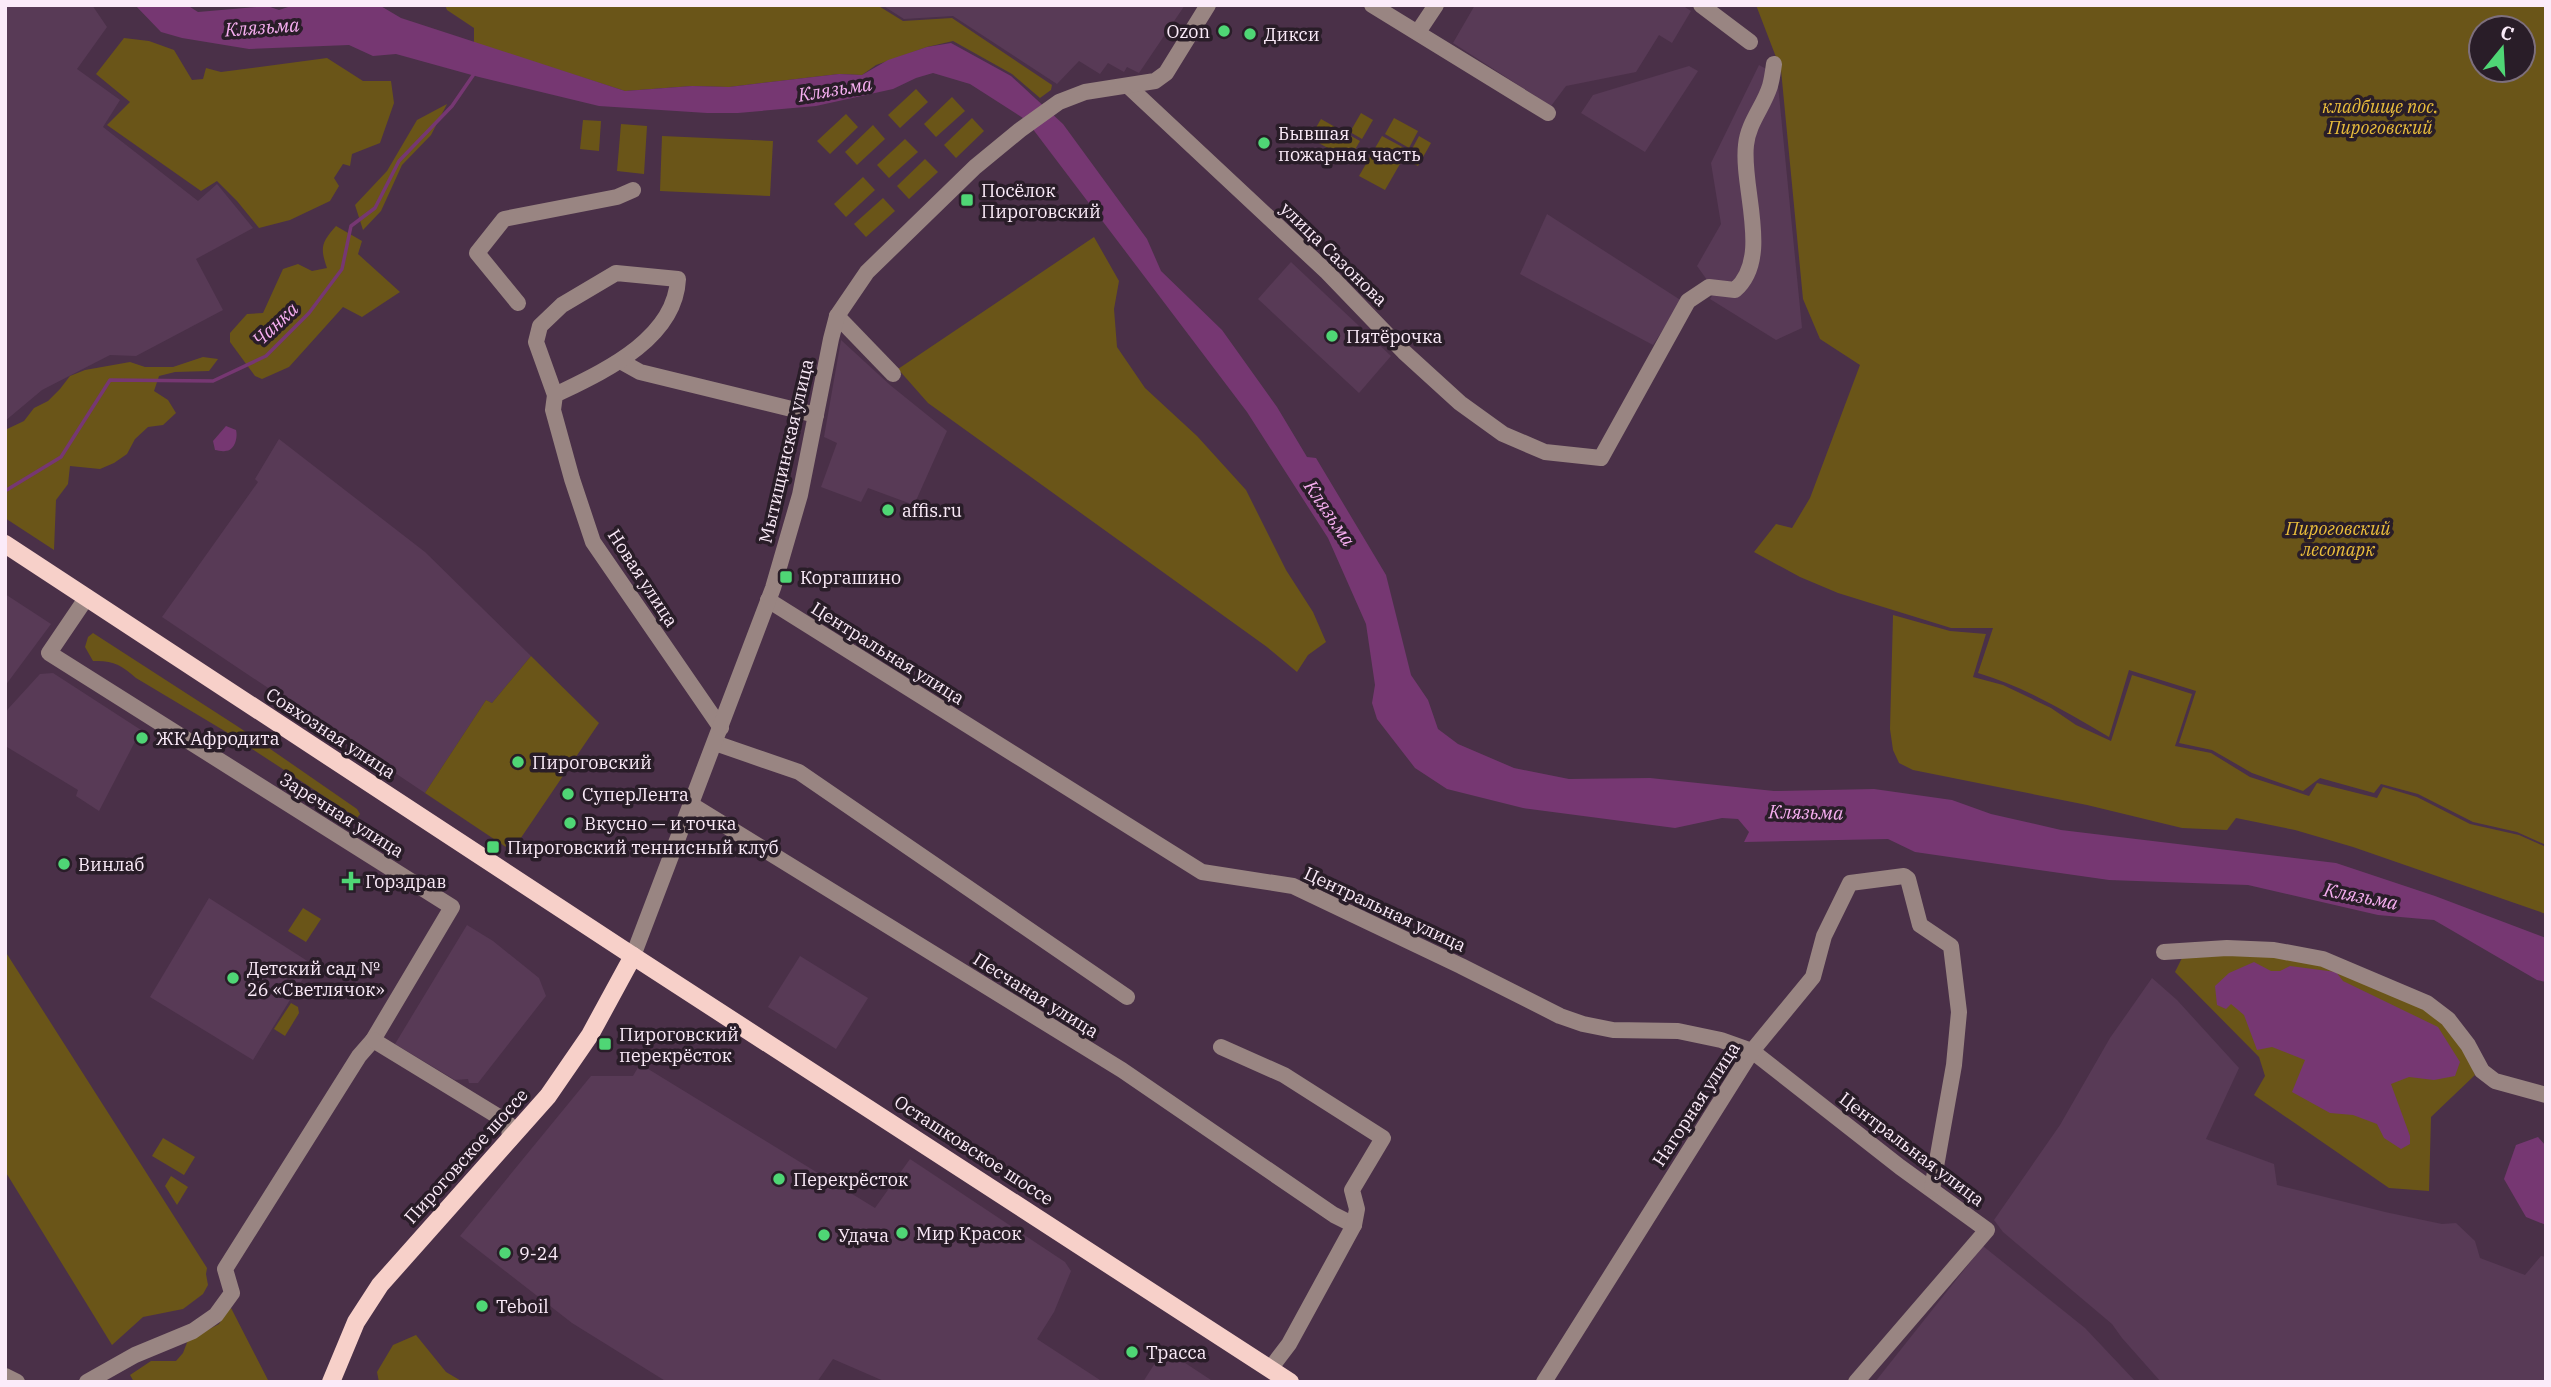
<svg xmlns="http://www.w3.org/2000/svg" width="2551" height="1387" font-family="'IBM Plex Serif',serif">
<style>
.built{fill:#583a56}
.green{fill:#6a5518;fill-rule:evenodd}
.water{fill:#763772}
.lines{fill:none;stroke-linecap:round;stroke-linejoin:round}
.stream{stroke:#763772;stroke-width:3.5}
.minor{stroke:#998582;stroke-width:16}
.major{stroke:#f7d0c9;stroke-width:18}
.poi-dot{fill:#4fd675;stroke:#291d28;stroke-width:2.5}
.labels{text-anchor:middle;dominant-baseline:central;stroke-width:7;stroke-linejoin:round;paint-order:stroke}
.poi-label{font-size:18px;fill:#fbebf9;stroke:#291d28;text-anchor:start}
.park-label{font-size:18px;font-style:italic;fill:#eabe3c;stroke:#291d28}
.street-label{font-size:18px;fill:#fbebf9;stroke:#291d28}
.water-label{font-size:19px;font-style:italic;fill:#f6aef0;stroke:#291d28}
</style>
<rect width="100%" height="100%" fill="#4a3048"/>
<g class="built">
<polygon points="5,5 92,5 107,27 77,69 120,100 103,127 198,201 217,184 253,228 196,259 223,310 136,356 110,355 42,390 5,421"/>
<polygon points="882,5 1185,5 1139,73 1127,67 1124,72 1108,63 1100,74 1079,61 1057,84 953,16 904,19"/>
<polygon points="1475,5 1682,5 1691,11 1672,43 1659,35 1636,72 1566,86 1551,106 1453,43"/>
<polygon points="1759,65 1777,75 1802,328 1776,340 1710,299 1715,291 1697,266 1721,224 1711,163"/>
<polygon points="1689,66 1698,71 1645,152 1581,113 1593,95"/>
<polygon points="1547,214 1682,301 1653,345 1520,274"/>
<polygon points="1291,262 1391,356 1359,393 1258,299"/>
<polygon points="841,340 890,385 947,431 914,505 868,488 861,502 821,487 837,443 824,437"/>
<polygon points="279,439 425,552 531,656 492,703 486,700 425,793 162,617 258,482 255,479"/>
<polygon points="5,594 51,624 5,686"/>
<polygon points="53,673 141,730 99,811 76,796 78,790 7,747 5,748 5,714 8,709 40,674"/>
<polygon points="209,898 312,964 253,1060 150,997"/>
<polygon points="467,925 493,941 539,978 546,996 478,1083 469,1083 468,1079 455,1080 395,1044"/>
<polygon points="800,956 868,998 836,1049 768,1007"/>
<polygon points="2152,978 2177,1000 2239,1068 2206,1139 2274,1164 2277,1185 2385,1212 2442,1224 2456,1223 2475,1241 2480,1258 2525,1275 2541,1256 2546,1257 2546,1382 2161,1382 2122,1338 2112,1324 2003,1232 1994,1220 2060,1125 2110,1038"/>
<polygon points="640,1064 875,1208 910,1159 1065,1262 1071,1271 1054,1312 1037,1339 1103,1382 886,1382 833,1359 817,1382 667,1382 572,1323 460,1236 591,1076 633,1076"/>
<polygon points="1983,1246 2085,1328 2136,1382 1875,1382"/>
<polygon points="1164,1349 1176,1357 1214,1382 1143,1382"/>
</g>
<g class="green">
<polygon points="445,5 877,5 903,21 952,18 1052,85 1051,90 1040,98 1012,74 953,41 927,47 876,65 862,75 839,74 729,87 692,86 625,91 474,43 474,28 447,10"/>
<path d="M1756 5H2546V845L2517 832 2473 822 2418 794 2381 784 2374 793 2320 778 2303 791 2252 773 2212 750 2179 743 2196 691 2129 670 2109 737C2067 712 2025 687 1978 673L1993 628H1951L1838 593 1800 577 1754 552 1776 524 1792 528 1810 498 1860 365 1820 339 1803 299 1781 70ZM2481 28H2523V70H2481Z"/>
<polygon points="124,38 149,41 174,50 192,80 203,79 206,68 221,72 327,58 363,81 391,81 394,103 380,143 352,154 350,166 343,164 334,178 339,186 330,201 290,220 259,228 237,201 217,181 201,191 107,125 130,102 96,74"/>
<polygon points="916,89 928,102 900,128 888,115"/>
<polygon points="952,97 965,111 936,137 924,124"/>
<polygon points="447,104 431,135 402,165 381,211 363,230 355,205 387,171 417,120"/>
<polygon points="1361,113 1373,120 1362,139 1350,132"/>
<polygon points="846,114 858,127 830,154 817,141"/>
<polygon points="972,118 984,131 956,158 944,145"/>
<polygon points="1394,118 1418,131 1409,148 1385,134"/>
<polygon points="1321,119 1360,141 1349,160 1310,138"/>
<polygon points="583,120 601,121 599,151 580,149"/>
<polygon points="621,124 647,126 644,174 617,171"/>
<polygon points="873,125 885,139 857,165 845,152"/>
<polygon points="662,136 773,141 770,196 660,191"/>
<polygon points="1382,136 1408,150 1385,190 1359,176"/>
<polygon points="1419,136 1431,143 1418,166 1406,160"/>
<polygon points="905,139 918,152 889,178 877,165"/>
<polygon points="925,159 938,172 909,199 897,186"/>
<polygon points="863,177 875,190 846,217 834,204"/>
<polygon points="883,198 895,211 866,237 854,224"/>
<path d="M336 226 362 241 358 254 400 292 362 317 343 307 289 367 262 379 255 376 230 342V333L247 314 263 313 283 269 298 264 312 271 327 268C320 248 321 243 336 226Z"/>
<polygon points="1094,237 1119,281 1114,309 1117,347 1145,388 1197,436 1246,490 1286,570 1313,612 1326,642 1308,655 1297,672 1267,647 928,403 898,369"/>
<polygon points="203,357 218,359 209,371 175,372 159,376 154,391 168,400 176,413 163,425 148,427 135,439 127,454 114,463 100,469 70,466 68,484 56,500 54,550 5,518 5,430 24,421 34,408 48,401 60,389 70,376 85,370 130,362 145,367 173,367"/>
<polygon points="1893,615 1950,631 1986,634 1973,677 2003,685 2051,708 2076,725 2111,741 2132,675 2192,694 2175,746 2211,753 2250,777 2309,796 2317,783 2377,798 2383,787 2417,797 2470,824 2519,835 2546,847 2546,914 2353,847 2295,830 2236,818 2227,830 2182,828 2087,805 1913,770 1899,763 1893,750 1890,729"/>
<path d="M93 633 240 728 357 809 360 814 357 818 228 733 136 678C122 665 112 660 93 661L85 647 88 637Z"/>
<polygon points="531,656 599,723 512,851 425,793 486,700 492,703"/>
<polygon points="303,908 321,919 306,942 288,931"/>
<polygon points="5,951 207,1268 206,1274 208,1285 203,1294 183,1309 143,1317 112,1345 5,1171"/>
<polygon points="2248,952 2309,959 2428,1007 2458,1036 2475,1075 2431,1117 2429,1191 2389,1188 2254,1095 2265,1076 2259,1057 2175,972 2183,956"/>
<polygon points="291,1003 298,1007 299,1013 285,1036 274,1029"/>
<polygon points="163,1138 195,1157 184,1175 152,1156"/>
<polygon points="171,1176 188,1187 177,1205 165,1186"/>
<polygon points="230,1306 269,1382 134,1382 130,1375 151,1361 176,1361 183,1353 188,1340 219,1324"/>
<polygon points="416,1335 446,1372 463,1382 379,1382 377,1372 393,1345"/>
</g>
<g class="water">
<polygon points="135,5 187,5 198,12 267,6 279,10 294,5 379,5 401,18 625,91 692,86 729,87 839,74 862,75 888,60 927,47 951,43 1011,76 1063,124 1147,239 1161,271 1222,330 1277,407 1307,457 1316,458 1386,575 1411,675 1428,700 1438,729 1458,744 1514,768 1569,779 1650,778 1774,791 1874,789 1952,800 1991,814 2061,830 2336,863 2435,896 2546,938 2546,982 2537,980 2434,920 2378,915 2248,885 2109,880 1915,852 1888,839 1744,842 1749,832 1738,819 1722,818 1675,828 1523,808 1447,789 1415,768 1377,719 1372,703 1375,685 1366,624 1328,538 1247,412 1026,120 970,84 933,73 916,78 893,89 816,106 738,113 707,113 599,106 479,77 396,54 373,56 349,45 249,49 182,38 161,32"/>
<path d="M226 426 236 430C238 437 235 451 225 451 222 452 218 450 215 450L213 441Z"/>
<polygon points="2254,962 2271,971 2280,971 2290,966 2336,972 2343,981 2438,1027 2460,1062 2455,1076 2434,1080 2409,1077 2391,1084 2410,1136 2410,1144 2401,1149 2384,1138 2377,1124 2353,1115 2330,1113 2292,1092 2305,1060 2272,1047 2257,1050 2244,1015 2231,1004 2226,1009 2217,1005 2215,986 2229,973"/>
<polygon points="2538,1137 2546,1146 2546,1225 2526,1217 2504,1179 2516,1145"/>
</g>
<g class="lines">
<polyline class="stream" points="5,491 61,457 110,380 213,381 266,356 309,313 342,269 351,226 375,208 399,161 452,106 474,74"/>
<g class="minor">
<polyline points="1372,5 1548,113"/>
<polyline points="1701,5 1750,42"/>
<polyline points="1418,32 1436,5"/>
<path d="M1128 86 1327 272 1404 352 1460 403 1503 434 1545 452 1601 458 1688 301 1709 287 1735 290C1772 258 1741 188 1746 145 1748 123 1764 106 1770 86 1772 79 1773 71 1774 64"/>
<polyline points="518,303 477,253 504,219 617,197 633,190"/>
<polyline points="837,316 893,374"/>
<polyline points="622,362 640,372 816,415"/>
<path d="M555 395C602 372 675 340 678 279L616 273 562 305 540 326 536 342 555 395 553 410 572 479 593 542 721 728"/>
<polyline points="87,597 49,653 452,907 373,1040 359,1056 225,1269 232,1293 216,1315 193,1331 135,1355 87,1382"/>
<polyline points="768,600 1202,872 1293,886 1461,966 1560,1016 1583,1024 1613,1030 1678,1031 1721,1040 1752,1051 1900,1167 1987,1230 1856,1382"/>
<polyline points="715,743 799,772 1127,997"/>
<polyline points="692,805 1122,1070 1334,1215 1354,1225"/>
<polyline points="2164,952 2227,948 2274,950 2323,959 2427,1003 2448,1019 2468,1045 2482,1071 2495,1081 2546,1095"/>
<polyline points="633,956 773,588 800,495 831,339 837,316 867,272 975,167 1020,130 1059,102 1085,92 1155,81 1166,73 1208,5"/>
<polyline points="373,1040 504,1120 509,1125 510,1140"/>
<polyline points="1221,1047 1284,1075 1383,1138 1352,1190 1357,1209 1354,1225 1289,1344 1270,1369"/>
<polyline points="5,1376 17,1382"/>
<polyline points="1544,1382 1752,1051 1813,977 1824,936 1850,883 1904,876 1908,879 1920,925 1951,946 1959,1012 1954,1065 1932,1189"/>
</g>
<g class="major">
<polyline points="5,544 633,956 1290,1382"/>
<polyline points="331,1382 356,1322 380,1285 548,1096 590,1035 633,956"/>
</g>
</g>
<g class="poi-dot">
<circle cx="1224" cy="31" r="7"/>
<circle cx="1250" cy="34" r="7"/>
<circle cx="1264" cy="143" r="7"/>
<rect x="960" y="193" width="14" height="14" rx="3.5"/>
<circle cx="1332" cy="336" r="7"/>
<circle cx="888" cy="510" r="7"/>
<rect x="779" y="570" width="14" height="14" rx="3.5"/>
<circle cx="142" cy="738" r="7"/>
<circle cx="518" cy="762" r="7"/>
<circle cx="568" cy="794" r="7"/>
<circle cx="570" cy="823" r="7"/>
<rect x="486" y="840" width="14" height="14" rx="3.5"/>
<circle cx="64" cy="864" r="7"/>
<path d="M347.5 870.5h7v7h7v7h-7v7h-7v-7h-7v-7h7z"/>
<circle cx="233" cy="978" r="7"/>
<rect x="598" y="1037" width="14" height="14" rx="3.5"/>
<circle cx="779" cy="1179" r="7"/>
<circle cx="902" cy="1233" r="7"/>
<circle cx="824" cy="1235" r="7"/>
<circle cx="505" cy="1253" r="7"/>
<circle cx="482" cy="1306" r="7"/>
<circle cx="1132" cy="1352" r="7"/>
</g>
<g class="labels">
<g class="poi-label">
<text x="1210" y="31" text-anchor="end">Ozon</text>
<text x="1264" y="34">Дикси</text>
<text x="1278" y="133">Бывшая<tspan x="1278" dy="21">пожарная часть</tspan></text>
<text x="981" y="190">Посёлок<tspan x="981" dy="21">Пироговский</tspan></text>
<text x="1346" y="336">Пятёрочка</text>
<text x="902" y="510">affis.ru</text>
<text x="800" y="577">Коргашино</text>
<text x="156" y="738">ЖК Афродита</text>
<text x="532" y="762">Пироговский</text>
<text x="582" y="794">СуперЛента</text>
<text x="584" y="823">Вкусно — и точка</text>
<text x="507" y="847">Пироговский теннисный клуб</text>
<text x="78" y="864">Винлаб</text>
<text x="365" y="881">Горздрав</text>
<text x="247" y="968">Детский сад №<tspan x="247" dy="21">26 «Светлячок»</tspan></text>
<text x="619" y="1034">Пироговский<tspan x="619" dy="21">перекрёсток</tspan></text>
<text x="793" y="1179">Перекрёсток</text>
<text x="916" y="1233">Мир Красок</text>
<text x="838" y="1235">Удача</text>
<text x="519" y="1253">9-24</text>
<text x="496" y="1306">Teboil</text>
<text x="1146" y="1352">Трасса</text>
</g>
<g class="park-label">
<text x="2380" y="106">кладбище пос.<tspan x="2380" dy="21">Пироговский</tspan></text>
<text x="2338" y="528">Пироговский<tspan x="2338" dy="21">лесопарк</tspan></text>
</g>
<g class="street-label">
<text transform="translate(1334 254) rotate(44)">улица Сазонова</text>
<text transform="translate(786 451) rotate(-77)">Мытищинская улица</text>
<text transform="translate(643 578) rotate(57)">Новая улица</text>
<text transform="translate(888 653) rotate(32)">Центральная улица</text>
<text transform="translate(331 733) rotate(33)">Совхозная улица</text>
<text transform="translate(342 815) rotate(32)">Заречная улица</text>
<text transform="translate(1385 909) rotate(25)">Центральная улица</text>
<text transform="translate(1036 995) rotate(32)">Песчаная улица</text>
<text transform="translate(1696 1104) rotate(-57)">Нагорная улица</text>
<text transform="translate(1912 1149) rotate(37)">Центральная улица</text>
<text transform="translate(974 1150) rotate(33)">Осташковское шоссе</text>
<text transform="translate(466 1156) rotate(-48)">Пироговское шоссе</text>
</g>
<g class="water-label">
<text transform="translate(262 27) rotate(-4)">Клязьма</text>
<text transform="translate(835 89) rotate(-9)">Клязьма</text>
<text transform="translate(275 324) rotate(-43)">Чанка</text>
<text transform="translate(1330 513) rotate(56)">Клязьма</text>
<text transform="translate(1806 812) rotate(1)">Клязьма</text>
<text transform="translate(2361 896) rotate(11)">Клязьма</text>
</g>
</g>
<rect width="2551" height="1387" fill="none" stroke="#fbebf9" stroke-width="14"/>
<g transform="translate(2502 49) rotate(18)"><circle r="33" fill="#291d28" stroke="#7d6f7c" stroke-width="2"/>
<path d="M0-5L12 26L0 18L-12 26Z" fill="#4fd675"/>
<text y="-10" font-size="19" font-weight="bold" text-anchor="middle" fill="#fbebf9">С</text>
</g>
</svg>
